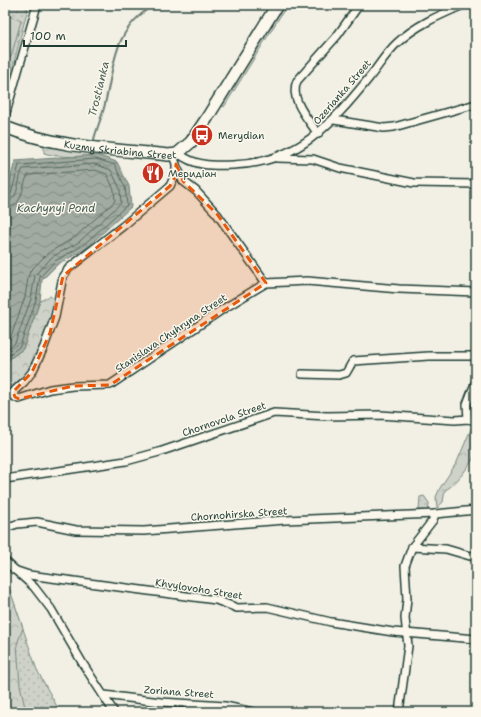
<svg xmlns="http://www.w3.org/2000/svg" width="481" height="717" font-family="'Shantell Sans',sans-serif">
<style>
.green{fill:url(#green-dots);stroke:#77887e}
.forest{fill:url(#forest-crowns);stroke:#77887e}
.pitch{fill:#cfd2c8;stroke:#77887e}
.water{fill:url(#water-waves);stroke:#6e7f75}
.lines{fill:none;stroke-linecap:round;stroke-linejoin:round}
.shore{stroke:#536960;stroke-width:1}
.stream{stroke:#6e7f75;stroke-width:2}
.street-casing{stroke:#1f3d34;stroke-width:10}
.secondary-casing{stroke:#1f3d34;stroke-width:14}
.street{stroke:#fbf7ec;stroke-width:7}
.secondary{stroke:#fbf7ec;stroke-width:11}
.marked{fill:#e8590c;fill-opacity:0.2;stroke:#e8590c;stroke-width:3;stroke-dasharray:8 5;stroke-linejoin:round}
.labels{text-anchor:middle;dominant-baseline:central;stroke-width:3;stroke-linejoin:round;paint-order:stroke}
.street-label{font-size:10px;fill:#1f3d34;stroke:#fbf7ec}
.poi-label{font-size:10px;fill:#1f3d34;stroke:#fbf7ec;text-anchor:start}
.water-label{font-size:11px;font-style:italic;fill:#465e55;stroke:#fbf7ec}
</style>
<defs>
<pattern id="green-dots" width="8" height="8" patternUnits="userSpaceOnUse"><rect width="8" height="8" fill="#cfd2c8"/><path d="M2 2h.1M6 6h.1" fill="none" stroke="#b1b5ac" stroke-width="1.8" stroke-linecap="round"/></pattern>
<pattern id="forest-crowns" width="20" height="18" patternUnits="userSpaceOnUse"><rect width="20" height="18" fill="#cfd2c8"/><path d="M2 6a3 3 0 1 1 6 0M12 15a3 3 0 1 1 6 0" fill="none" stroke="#b1b5ac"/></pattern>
<pattern id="water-waves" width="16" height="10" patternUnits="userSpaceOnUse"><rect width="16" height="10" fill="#a2aba1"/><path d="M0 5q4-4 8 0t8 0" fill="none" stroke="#838c84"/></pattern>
</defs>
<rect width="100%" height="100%" fill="#f2f0e5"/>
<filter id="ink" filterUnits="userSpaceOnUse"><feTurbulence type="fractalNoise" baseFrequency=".025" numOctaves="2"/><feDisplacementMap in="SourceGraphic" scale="8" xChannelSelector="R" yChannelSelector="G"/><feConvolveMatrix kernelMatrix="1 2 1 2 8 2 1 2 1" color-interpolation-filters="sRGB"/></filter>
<g filter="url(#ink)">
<g class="green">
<polygon points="5,5 20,5 28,8 5,97"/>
<polygon points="424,496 429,503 428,513 419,511 420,497"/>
<polygon points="5,576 37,670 60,712 5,712"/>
</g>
<g class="forest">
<polygon points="280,5 287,5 224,107 219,104"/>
<path d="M46 145 88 150 89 153 88 156C75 157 55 157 44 153V147Z"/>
<polygon points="50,296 54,299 48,336 28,371 5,395 5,362 23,349 40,301"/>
<path d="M476 417C476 428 478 442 476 452 474 461 454 487 445 490L443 502 437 508 436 497 440 488 457 462Z"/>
<polygon points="5,576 23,628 17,644 20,685 26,712 5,712"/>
</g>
<polygon class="pitch" points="5,14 21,21 11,57 5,55"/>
<polygon class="water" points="97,155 117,162 129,186 131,207 84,250 58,264 42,280 40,301 23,349 5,362 5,199 15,161"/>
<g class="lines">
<g class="shore">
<polyline points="5,197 11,194 19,165 96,159 115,165 125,187 127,205 82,246 55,261 40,277 36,300 20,346 5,358"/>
<path d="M5 202C20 201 17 179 23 169L95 164 111 170 120 189 121 203 79 242 52 257 35 275 31 299 15 343 5 352"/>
<path d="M5 208C24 207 21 187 28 175L95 170 107 174 114 190 115 201 75 237 48 253 30 271 28 278 25 297 10 339 5 344"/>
</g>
<path class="stream" d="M93 143C96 130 102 117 105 104 115 62 113 30 154 5"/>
<g class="street-casing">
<g id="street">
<polyline points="5,116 37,5"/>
<polyline points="334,120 384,128 394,127 476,104"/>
<path d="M318 134C308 119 289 99 297 81L337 36 359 5"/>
<path d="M178 153C194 166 212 166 233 165 297 163 331 125 369 78 378 67 386 53 397 43 416 25 440 15 463 5"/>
<polyline points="173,155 176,164 176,173 170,186 123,226 69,268 63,276 55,317 44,347 32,372 24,382 13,392 15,397 19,399 50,389 73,386 110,385 223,309 266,283 307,281 399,289 476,292"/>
<polyline points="277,158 313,159 340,168 414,183 476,184"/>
<polyline points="177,167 183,181 196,191 217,214 266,283"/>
<polyline points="302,374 339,375 346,373 353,361 429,356 476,356"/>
<polyline points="5,400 13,392"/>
<polyline points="468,419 467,404 476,381"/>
<polyline points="5,479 126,461 159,452 274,413 327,416 380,415 455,420 468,419 476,421"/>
<polyline points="5,528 17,524 37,522 76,530 144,531 285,520 435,514 476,510"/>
<polyline points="412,547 446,549 470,556 476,555"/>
<polyline points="5,561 34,587 51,609 83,664 114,712"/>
<polyline points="14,570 29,575 216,600 237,608 267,607 331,622 393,632 476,639"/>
<polyline points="104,695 161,702 225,706 253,712"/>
<polyline points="399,712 408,646 405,618 407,599 405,566 412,547 433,520 435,514"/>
</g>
</g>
<g class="secondary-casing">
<g id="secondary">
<path id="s1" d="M5 127C57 148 113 149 168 155L177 154 191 142 207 118 277 5"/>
</g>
</g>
<use href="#street" class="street"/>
<use href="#secondary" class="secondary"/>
</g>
</g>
<path class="marked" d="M176 164 183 181 217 214 266 283 110 385 73 386 19 399 15 397 13 392 32 372 50 333 63 276 170 186 175 177Z"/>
<defs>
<g id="bus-disc" transform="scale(1.15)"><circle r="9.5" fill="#c8321e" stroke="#fbf7ec"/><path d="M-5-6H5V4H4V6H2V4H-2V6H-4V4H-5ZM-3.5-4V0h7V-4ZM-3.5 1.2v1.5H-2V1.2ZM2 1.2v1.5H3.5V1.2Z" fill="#fff"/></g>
<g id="restaurant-disc" transform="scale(1.15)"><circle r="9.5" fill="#c8321e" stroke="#fbf7ec"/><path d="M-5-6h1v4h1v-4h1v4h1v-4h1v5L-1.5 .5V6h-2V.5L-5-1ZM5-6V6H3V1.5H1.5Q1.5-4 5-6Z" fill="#fff"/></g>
</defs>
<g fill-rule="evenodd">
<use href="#bus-disc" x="202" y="135"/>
<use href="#restaurant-disc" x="153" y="173"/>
</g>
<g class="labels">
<g class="street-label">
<text transform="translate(342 92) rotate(-49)">Ozerianka Street</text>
<text stroke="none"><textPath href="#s1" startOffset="118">Kuzmy Skriabina Street</textPath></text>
<text transform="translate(171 333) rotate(-34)">Stanislava Chyhryna Street</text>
<text transform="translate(224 419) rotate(-19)">Chornovola Street</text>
<text transform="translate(239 514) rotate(-4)">Chornohirska Street</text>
<text transform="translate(199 589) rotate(9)">Khvylovoho Street</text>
<text transform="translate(179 692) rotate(4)">Zoriana Street</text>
</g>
<g class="poi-label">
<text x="218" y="135">Merydian</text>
<text x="168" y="173">Меридіан</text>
</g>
<g class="water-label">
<text transform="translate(99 89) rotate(-76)">Trostianka</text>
<text x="56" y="208">Kachynyi Pond</text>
</g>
</g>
<rect width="481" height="717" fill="none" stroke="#fbf7ec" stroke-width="20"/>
<rect x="10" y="10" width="461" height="697" fill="none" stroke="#1f3d34" stroke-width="1.5" filter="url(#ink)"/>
<path d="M24 40v6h102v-6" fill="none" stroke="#1f3d34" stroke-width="2"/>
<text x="30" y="40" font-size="12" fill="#1f3d34" stroke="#fbf7ec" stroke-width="3" paint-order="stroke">100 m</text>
</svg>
